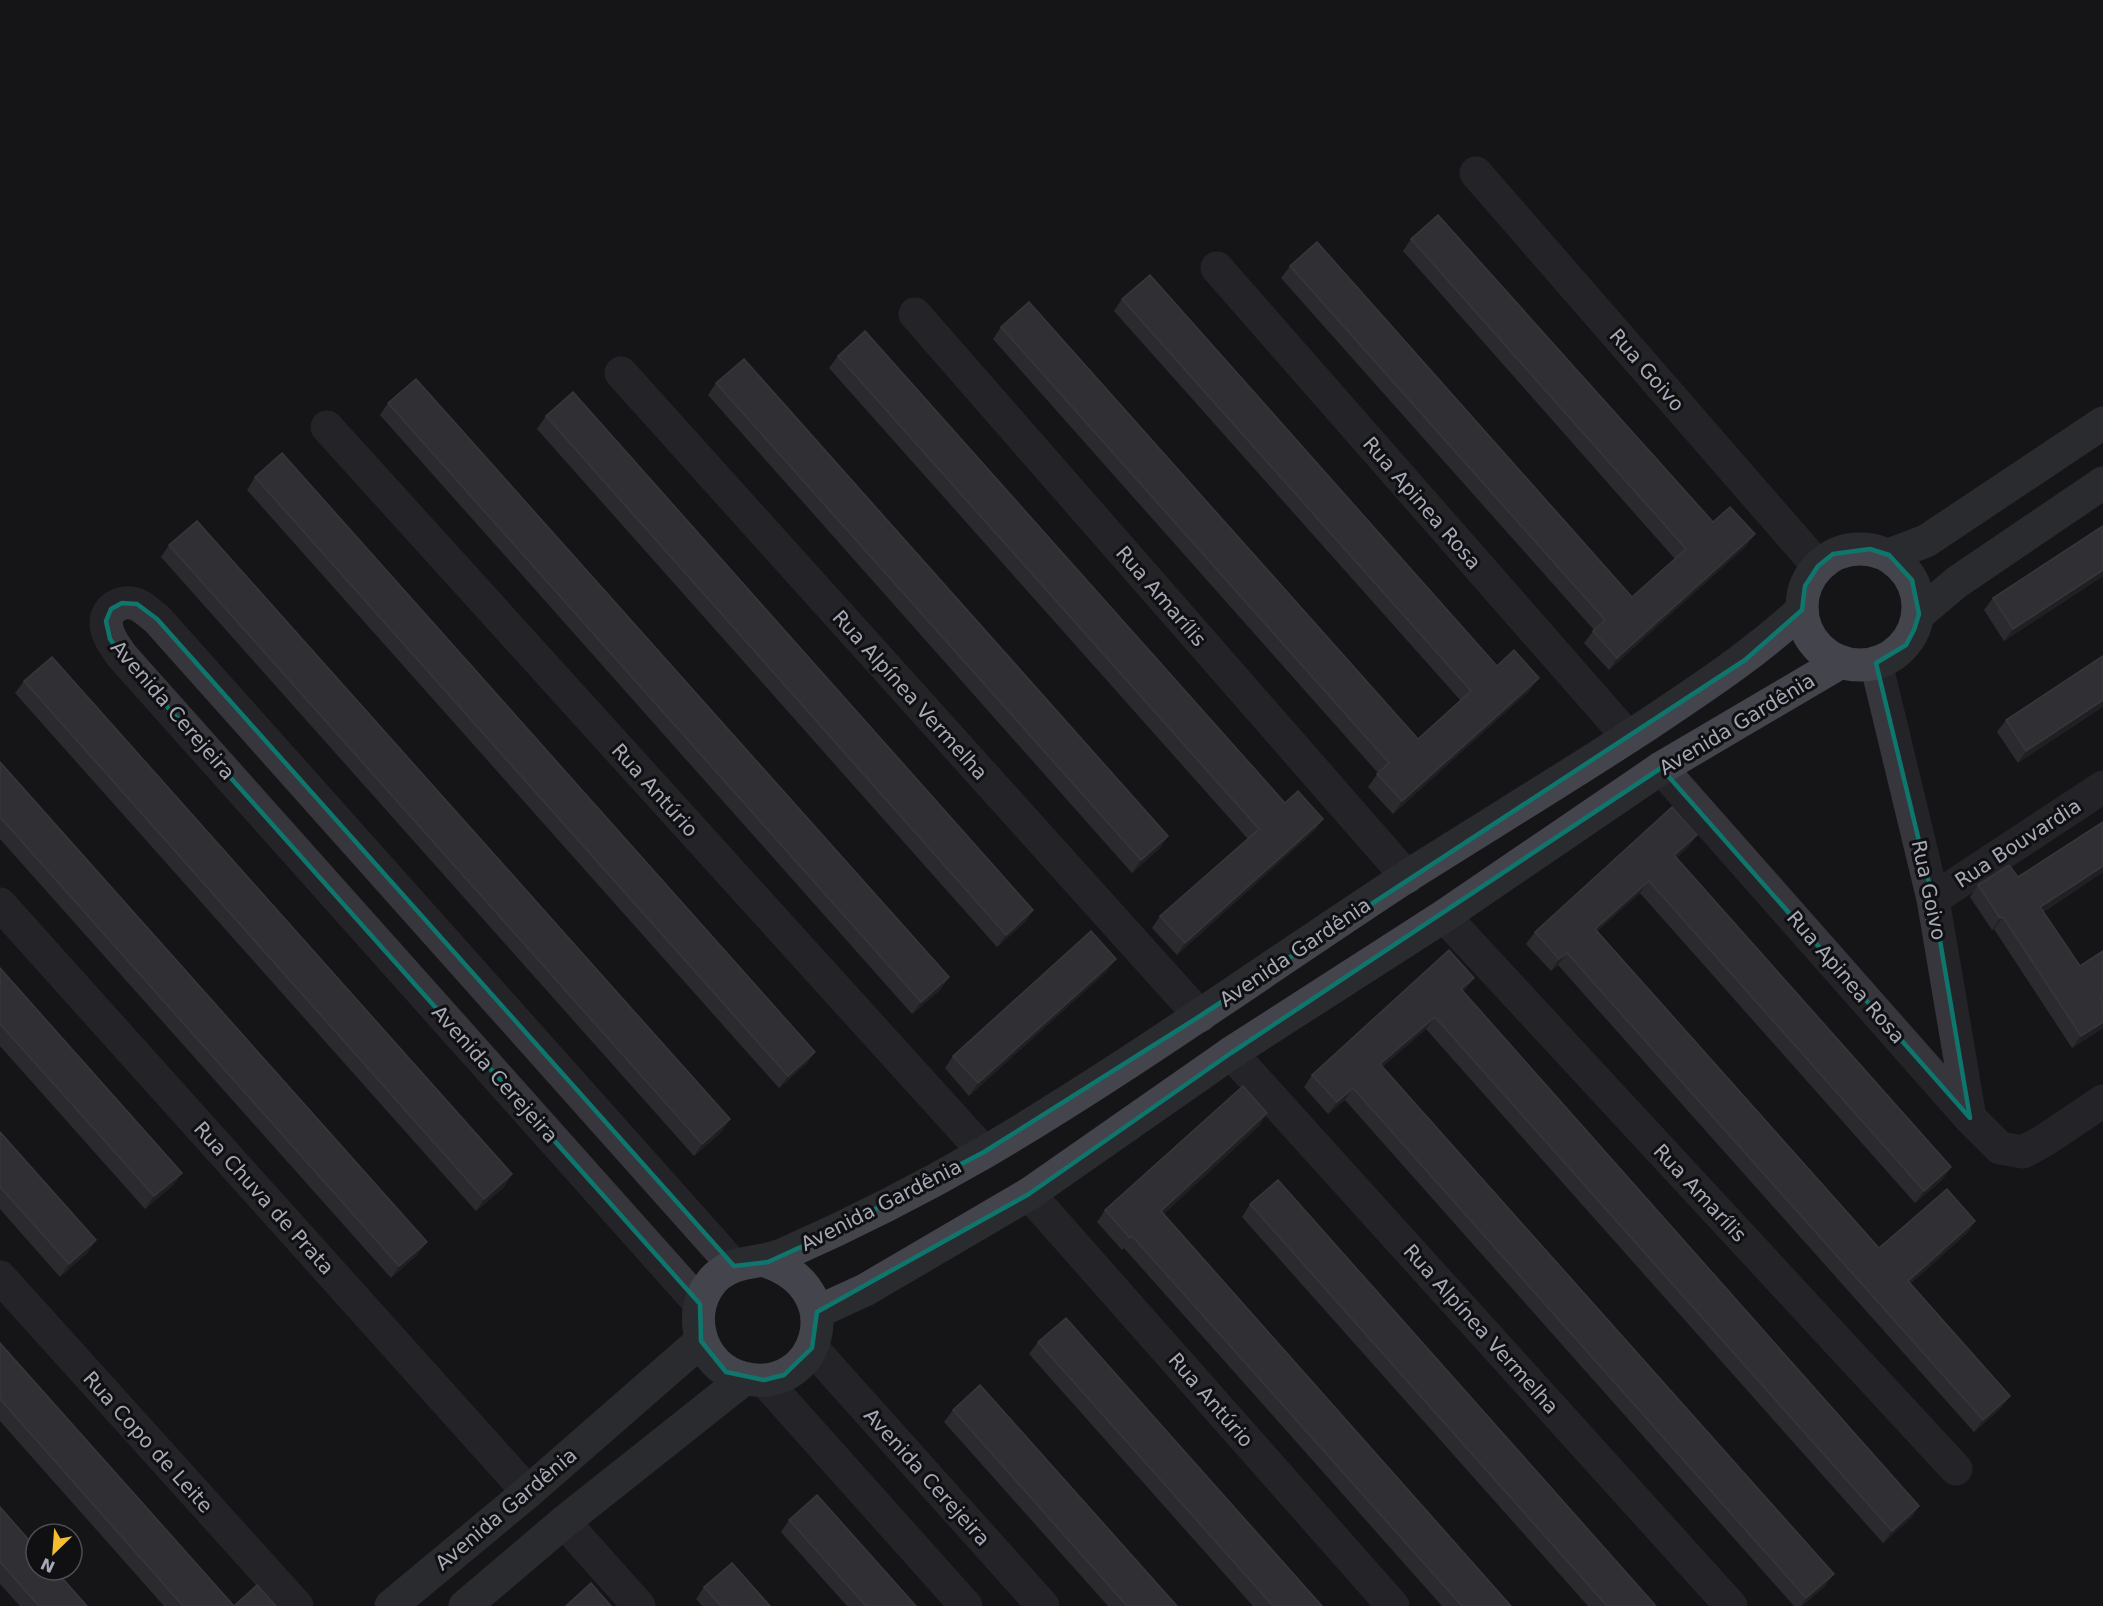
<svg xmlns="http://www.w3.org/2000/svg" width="2103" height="1606" font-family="'DejaVu Sans',sans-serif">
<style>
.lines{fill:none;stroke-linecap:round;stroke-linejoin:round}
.street{stroke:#36363c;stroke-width:33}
.secondary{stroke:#44454c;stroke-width:33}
.wall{fill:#46464c}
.shaded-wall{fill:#2e2e32}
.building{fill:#515158;stroke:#5e5f66;stroke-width:1.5}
.marked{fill:none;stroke:#0f766e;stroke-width:4.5;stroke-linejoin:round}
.labels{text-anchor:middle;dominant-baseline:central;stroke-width:6;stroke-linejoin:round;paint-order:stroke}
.street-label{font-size:20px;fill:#a6aab7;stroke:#101012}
</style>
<rect width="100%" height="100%" fill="#151517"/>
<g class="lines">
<g class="street">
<polyline points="1476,173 1818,566"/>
<polyline points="1217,268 1628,737"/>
<polyline points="915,314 1407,877"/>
<polyline points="621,373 1200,1016"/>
<polyline points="327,427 984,1152"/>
<polyline points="1876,663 1933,899 1970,1118"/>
<polyline points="1661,768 1970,1118 2000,1148 2023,1152 2045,1140 2103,1101"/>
<polyline points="1933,899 2103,787"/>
<polyline points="0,904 528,1492"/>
<polyline points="1444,916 1956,1469"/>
<polyline points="1231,1053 1731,1606"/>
<polyline points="1029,1194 1393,1606"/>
<polyline points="0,1277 297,1606"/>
<path d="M700 1304 122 656C115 646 106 635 106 622 107 606 125 599 138 605 145 608 151 615 157 619L734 1266"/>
<polyline points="812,1348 1043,1606"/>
<polyline points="764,1380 966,1606"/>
<polyline points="564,1522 639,1606"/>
</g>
<g class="secondary">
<circle cx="1860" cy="607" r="58"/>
<polyline points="1889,555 1926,541 2103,423"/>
<polyline points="1919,614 1957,582 2103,483"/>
<path d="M768 1262C853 1292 816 1397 743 1378 698 1367 683 1308 717 1276 736 1259 762 1264 784 1254 852 1224 921 1189 985 1152 1131 1066 1268 967 1409 875 1488 825 1569 776 1647 725 1702 688 1753 655 1802 610"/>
<polyline points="817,1312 865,1290 1029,1194 1231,1053 1444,916 1661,768 1841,662"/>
<polyline points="391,1606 528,1492 701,1341"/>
<polyline points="465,1606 564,1522 744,1379"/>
</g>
</g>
<g class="wall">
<polygon points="1411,239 1713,522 1746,546 1609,670 1584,643 1594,630 1281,278 1290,266 1632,597 1675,559 1403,251"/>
<polygon points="1122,299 1497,666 1530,690 1393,814 1368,787 1378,773 993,339 1001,327 1418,739 1461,701 1114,311"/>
<polygon points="838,356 1285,803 1323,819 1314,831 1177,955 1152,928 1160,916 1248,839 829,368"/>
<polygon points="716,383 1168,836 1160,848 1132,873 708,395"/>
<polygon points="388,403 949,977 940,990 912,1014 380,415"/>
<polygon points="546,416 1033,910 1025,922 997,947 537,429"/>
<polygon points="255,477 815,1052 806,1064 779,1088 247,490"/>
<polygon points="2103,526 2103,576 2004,641 1984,610 1993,598"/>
<polygon points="169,545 730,1119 721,1132 694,1156 161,557"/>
<polygon points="2103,656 2018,763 1997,732 2006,720"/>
<polygon points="24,681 512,1174 504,1187 476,1211 15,693"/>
<polygon points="0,762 418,1254 391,1278 0,839"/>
<polygon points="2103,822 2103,872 2043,912 2080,966 2103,951 2103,1028 2072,1048 1994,929 1992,930 1970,897 1978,885 2018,877"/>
<polygon points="1697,835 1688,847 1676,858 1951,1167 1943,1179 1915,1203 1640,893 1597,931 1879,1248 1975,1221 1967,1233 1910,1284 2001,1408 1974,1432 1558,965 1551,971 1526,944 1535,932"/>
<polygon points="0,968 182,1173 173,1185 145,1209 0,1046"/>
<polygon points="1107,971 969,1096 945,1068 953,1056"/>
<polygon points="1474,978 1463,992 1919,1506 1911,1518 1883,1543 1426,1029 1382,1067 1825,1586 1802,1606 1794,1606 1345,1100 1328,1114 1304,1087 1312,1075"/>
<polygon points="1267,1113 1259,1126 1163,1214 1511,1606 1442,1606 1124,1248 1122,1250 1097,1222 1105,1210"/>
<polygon points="0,1132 96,1240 87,1253 60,1277 0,1209"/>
<polygon points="1250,1204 1656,1606 1588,1606 1242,1217"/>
<polygon points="1038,1342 1322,1606 1253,1606 1029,1354"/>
<polygon points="0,1343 234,1606 276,1606 164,1606 0,1421"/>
<polygon points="953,1410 1177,1606 1108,1606 944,1422"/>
<polygon points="0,1507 87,1606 20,1606 0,1584"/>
<polygon points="789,1520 916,1606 847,1606 781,1532"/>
<polygon points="704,1587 770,1606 702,1606 696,1599"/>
</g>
<g class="shaded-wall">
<polygon points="1755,534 1746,546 1609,670 1617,658"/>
<polygon points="2103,570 2103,576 2004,641 2013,629"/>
<polygon points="1539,678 1530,690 1393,814 1402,801"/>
<polygon points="2103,700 2103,707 2018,763 2026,751"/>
<polygon points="1323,819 1314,831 1177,955 1185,943"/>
<polygon points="1697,835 1688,847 1665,867 1674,855"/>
<polygon points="1168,836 1160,848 1132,873 1141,860"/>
<polygon points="2103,866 2103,872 2031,919 2040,907"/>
<polygon points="1649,881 1640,893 1586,941 1595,929"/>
<polygon points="1033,910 1025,922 997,947 1006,935"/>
<polygon points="2003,917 1994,929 1992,930 2000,918"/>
<polygon points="1567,953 1558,965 1551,971 1559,959"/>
<polygon points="1116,959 1107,971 969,1096 978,1083"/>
<polygon points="949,977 940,990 912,1014 921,1002"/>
<polygon points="1474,978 1465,990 1452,1002 1461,989"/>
<polygon points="1435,1017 1426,1029 1371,1076 1380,1064"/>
<polygon points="2103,1022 2103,1028 2072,1048 2081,1036"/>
<polygon points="815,1052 806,1064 779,1088 788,1076"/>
<polygon points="1353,1088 1345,1100 1328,1114 1337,1102"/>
<polygon points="1267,1113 1259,1126 1153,1224 1161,1211"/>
<polygon points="730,1119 721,1132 694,1156 702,1144"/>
<polygon points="1951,1167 1943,1179 1915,1203 1924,1191"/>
<polygon points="182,1173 173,1185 145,1209 154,1196"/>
<polygon points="512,1174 504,1187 476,1211 484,1199"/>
<polygon points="1975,1221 1967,1233 1899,1294 1908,1281"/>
<polygon points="96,1240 87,1253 60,1277 69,1264"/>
<polygon points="427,1242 418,1254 391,1278 399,1266"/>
<polygon points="2010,1396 2001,1408 1974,1432 1983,1420"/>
<polygon points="1919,1506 1911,1518 1883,1543 1892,1531"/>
<polygon points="1834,1574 1825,1586 1802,1606 1801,1606 1806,1598"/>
</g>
<g class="building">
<polygon points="1438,215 1713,522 1730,507 1755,534 1617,658 1593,631 1605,620 1290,266 1317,242 1632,597 1686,549 1411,239"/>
<polygon points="1150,275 1497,666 1514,650 1539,678 1402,801 1377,774 1389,763 1001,327 1029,302 1418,739 1471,691 1122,299"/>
<polygon points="865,331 1285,803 1298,791 1323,819 1185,943 1160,916 1259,829 838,356"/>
<polygon points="744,359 1168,836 1141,860 716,383"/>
<polygon points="416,379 949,977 921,1002 388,403"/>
<polygon points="573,392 1033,910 1006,935 546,416"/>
<polygon points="282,453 815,1052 788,1076 255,477"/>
<polygon points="197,521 730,1119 702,1144 169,545"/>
<polygon points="2103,526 2103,570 2013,629 1993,598"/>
<polygon points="2103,656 2103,700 2026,751 2006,720"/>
<polygon points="52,657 512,1174 484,1199 24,681"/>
<polygon points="0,762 427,1242 399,1266 0,817"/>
<polygon points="1672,807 1697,835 1674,855 1951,1167 1924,1191 1649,881 1595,929 1879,1248 1947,1189 1975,1221 1908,1281 2010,1396 1983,1420 1567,953 1559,959 1535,932"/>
<polygon points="2103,822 2103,866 2040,907 2080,966 2103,951 2103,996 2100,998 2103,1002 2103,1022 2081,1036 2003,917 2000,918 1978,885 2009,865 2018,877"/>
<polygon points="1091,931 1116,959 978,1083 953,1056"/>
<polygon points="1449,950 1474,978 1461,989 1919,1506 1892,1531 1435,1017 1380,1064 1834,1574 1806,1598 1353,1088 1337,1102 1312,1075"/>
<polygon points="0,968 182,1173 154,1196 0,1024"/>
<polygon points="1243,1086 1267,1113 1161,1211 1511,1606 1462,1606 1132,1236 1130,1238 1105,1210"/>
<polygon points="0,1132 96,1240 69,1264 0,1187"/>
<polygon points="1278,1180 1656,1606 1607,1606 1250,1204"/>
<polygon points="1066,1318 1322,1606 1273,1606 1038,1342"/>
<polygon points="0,1343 234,1606 257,1585 276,1606 183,1606 0,1399"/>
<polygon points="980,1385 1177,1606 1127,1606 953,1410"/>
<polygon points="817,1495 916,1606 866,1606 789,1520"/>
<polygon points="0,1507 36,1548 36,1570 55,1570 87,1606 39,1606 0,1562"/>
<polygon points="732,1563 770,1606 721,1606 704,1587"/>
<polygon points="591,1583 611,1606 566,1606"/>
</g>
<path d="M0 0H2103V1606H0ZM1870 549 1889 555 1912 580 1919 614 1914 630 1906 645 1876 663 1933 899 1970 1118 1661 768 1231 1053 1029 1194 817 1312 812 1348 784 1375 764 1380 726 1372 701 1341 700 1304 122 656 110 639 106 621 111 609 122 603 137 604 157 619 734 1266 768 1262 816 1240 984 1152 1200 1016 1745 660 1802 610 1805 586 1818 566 1833 554Z" fill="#151517" fill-opacity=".55" fill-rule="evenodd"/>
<path class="marked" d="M1870 549 1889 555 1912 580 1919 614 1914 630 1906 645 1876 663 1933 899 1970 1118 1661 768 1231 1053 1029 1194 817 1312 812 1348 784 1375 764 1380 726 1372 701 1341 700 1304 122 656 110 639 106 621 111 609 122 603 137 604 157 619 734 1266 768 1262 816 1240 984 1152 1200 1016 1745 660 1802 610 1805 586 1818 566 1833 554Z"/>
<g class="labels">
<g class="street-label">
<text transform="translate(1647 370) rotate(49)">Rua Goivo</text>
<text transform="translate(1422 503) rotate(49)">Rua Apinea Rosa</text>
<text transform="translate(1161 596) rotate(49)">Rua Amarílis</text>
<text transform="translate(910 695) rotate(48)">Rua Alpínea Vermelha</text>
<text transform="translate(173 710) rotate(49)">Avenida Cerejeira</text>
<text transform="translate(1737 724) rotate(-31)">Avenida Gardênia</text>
<text transform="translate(655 790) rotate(48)">Rua Antúrio</text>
<text transform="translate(2018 843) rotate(-33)">Rua Bouvardia</text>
<text transform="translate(1929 890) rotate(78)">Rua Goivo</text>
<text transform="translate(1295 952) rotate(-34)">Avenida Gardênia</text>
<text transform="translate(1846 977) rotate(49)">Rua Apinea Rosa</text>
<text transform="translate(495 1074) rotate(48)">Avenida Cerejeira</text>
<text transform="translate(1700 1193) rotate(47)">Rua Amarílis</text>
<text transform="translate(264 1198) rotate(48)">Rua Chuva de Prata</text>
<text transform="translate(881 1205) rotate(-27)">Avenida Gardênia</text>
<text transform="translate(1481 1329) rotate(48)">Rua Alpínea Vermelha</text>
<text transform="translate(1211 1400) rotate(49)">Rua Antúrio</text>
<text transform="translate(148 1442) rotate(48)">Rua Copo de Leite</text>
<text transform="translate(927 1477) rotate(48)">Avenida Cerejeira</text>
<text transform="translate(506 1509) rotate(-40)">Avenida Gardênia</text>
</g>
</g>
<g transform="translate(54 1552) rotate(205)"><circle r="28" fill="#101012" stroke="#4c4e54" stroke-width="1.5"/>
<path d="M0-4.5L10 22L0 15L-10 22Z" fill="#f4be2f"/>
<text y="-9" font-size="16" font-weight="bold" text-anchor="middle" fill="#a6aab7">N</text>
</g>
</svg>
